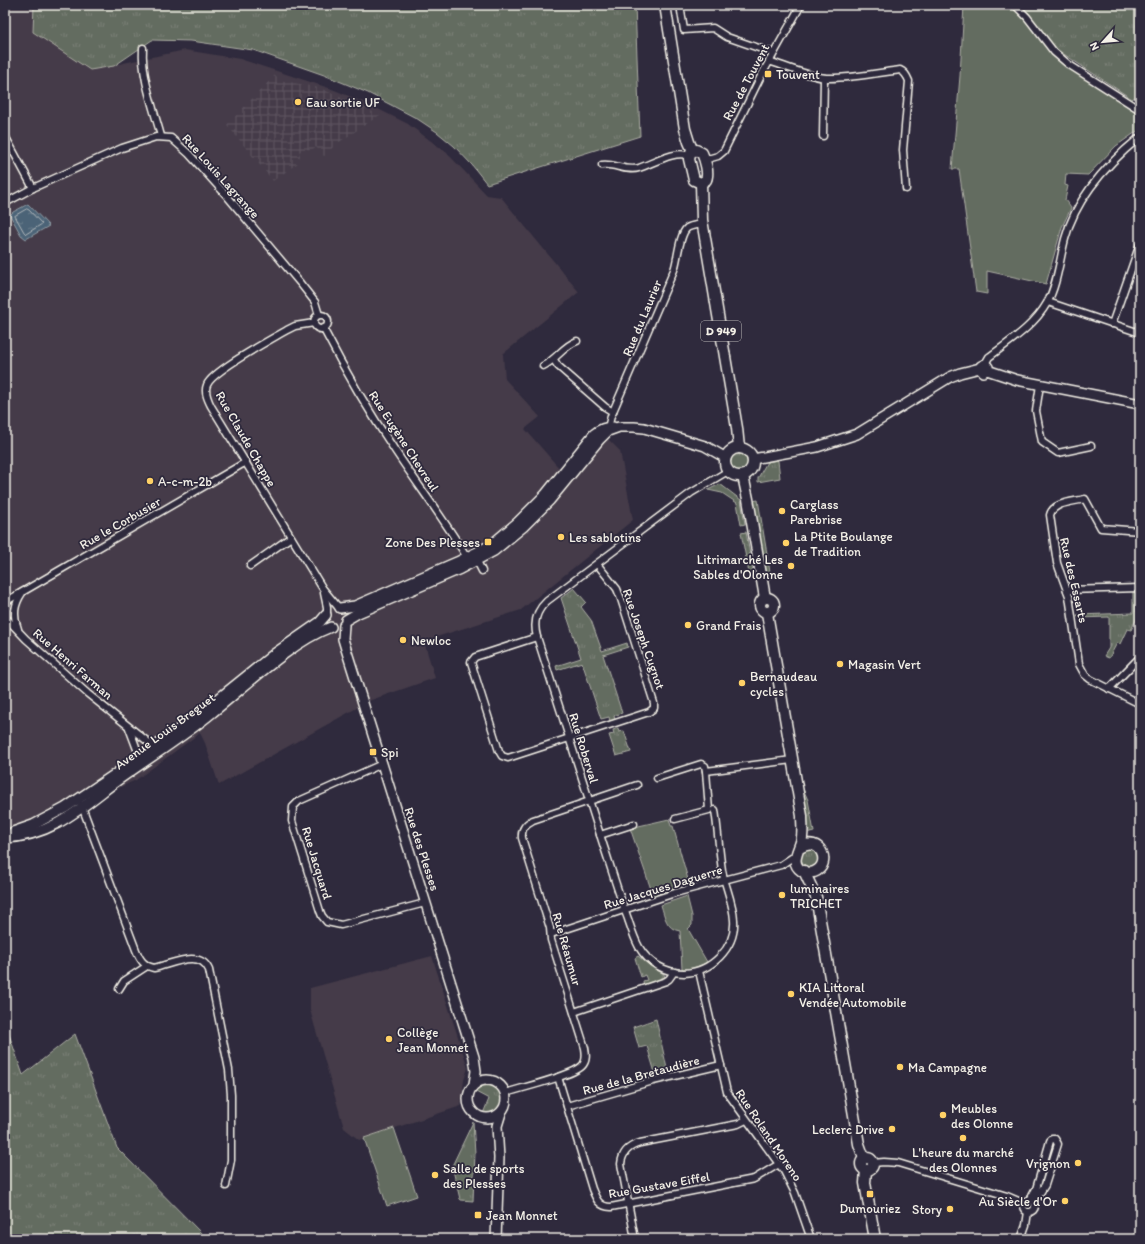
<svg xmlns="http://www.w3.org/2000/svg" width="1145" height="1244" font-family="Itim,sans-serif">
<style>
.built{fill:#443a48}
.industrial{fill:url(#industrial-grid)}
.grass{fill:url(#grass-tufts);stroke:#acaea4}
.park{fill:#646c60;stroke:#acaea4}
.water{fill:url(#water-ripples);stroke:#8f9ca4}
.lines{fill:none;stroke-linecap:round;stroke-linejoin:round}
.shore{stroke:#b1b8bb;stroke-width:1}
.street-casing{stroke:#f4f1e8;stroke-width:9}
.secondary-casing{stroke:#f4f1e8;stroke-width:12}
.primary-casing{stroke:#f4f1e8;stroke-width:13}
.street{stroke:#2f2a3d;stroke-width:6}
.secondary{stroke:#2f2a3d;stroke-width:9}
.primary{stroke:#2f2a3d;stroke-width:10}
.poi-dot{fill:#ffd166;stroke:#2f2a3d;stroke-width:1.5}
.labels{text-anchor:middle;dominant-baseline:central;stroke-width:3.5;stroke-linejoin:round;paint-order:stroke}
.shield{fill:#2f2a3d;stroke:#b9b5b5;stroke-width:1}
.shield-label{font-size:12px;font-weight:bold;fill:#f4f1e8}
.poi-label{font-size:13px;fill:#f4f1e8;stroke:#2f2a3d;text-anchor:start}
.street-label{font-size:13px;fill:#f4f1e8;stroke:#2f2a3d}
</style>
<defs>
<pattern id="industrial-grid" width="8" height="8" patternUnits="userSpaceOnUse"><rect width="8" height="8" fill="#443a48"/><path d="M0 4h8M4 0v8" fill="none" stroke="#605762"/></pattern>
<pattern id="grass-tufts" width="24" height="20" patternUnits="userSpaceOnUse"><rect width="24" height="20" fill="#646c60"/><path d="M3 7l-1-3M5 7V3M7 7l1-3M15 17l-1-3M17 17v-4M19 17l1-3" fill="none" stroke="#7b8177"/></pattern>
<pattern id="water-ripples" width="26" height="14" patternUnits="userSpaceOnUse"><rect width="26" height="14" fill="#4c6377"/><path d="M2 4q2-2 4 0t4 0M15 11q2-2 4 0t4 0" fill="none" stroke="#667a8a"/></pattern>
</defs>
<rect width="100%" height="100%" fill="#2f2a3d"/>
<filter id="ink" filterUnits="userSpaceOnUse"><feTurbulence type="fractalNoise" baseFrequency=".025" numOctaves="2"/><feDisplacementMap in="SourceGraphic" scale="8" xChannelSelector="R" yChannelSelector="G"/><feConvolveMatrix kernelMatrix="1 2 1 2 8 2 1 2 1" color-interpolation-filters="sRGB"/></filter>
<g filter="url(#ink)">
<g class="built">
<polygon points="5,5 34,5 33,32 90,70 185,50 240,59 332,89 368,104 408,124 446,152 487,195 501,197 579,292 503,354 505,379 540,417 525,429 560,469 595,426 620,451 633,520 521,610 424,641 435,678 371,700 219,785 205,743 200,733 136,780 14,836 5,837"/>
<polygon points="432,956 468,1068 464,1080 461,1106 359,1140 344,1128 310,1010 310,988"/>
</g>
<polygon class="industrial" points="275,75 280,80 320,88 380,115 335,145 324,156 316,147 311,150 307,149 299,152 300,155 298,163 273,181 227,125"/>
<g class="grass">
<polygon points="34,5 635,5 640,136 487,184 472,165 454,146 437,132 416,118 368,93 324,75 253,50 191,41 152,40 114,66 90,70 33,32"/>
<polygon points="971,5 1140,5 1140,94 1132,99 1059,51"/>
<circle cx="739" cy="462" r="10"/>
<polygon points="777,460 778,461 780,478 758,482 758,478 767,462"/>
<polygon points="720,484 741,500 745,524 741,525 737,503 722,493 708,490"/>
<polygon points="758,500 771,578 767,578 765,567 763,567 752,501"/>
<polygon points="746,532 754,578 750,578 741,533"/>
<polygon points="574,588 586,602 581,607 591,620 602,651 627,643 628,647 603,655 622,713 614,716 615,720 610,721 609,717 601,719 582,662 557,670 556,666 581,658 561,598"/>
<polygon points="1133,592 1136,592 1136,612 1140,613 1140,617 1137,618 1131,630 1127,629 1120,644 1117,643 1109,658 1104,656 1109,648 1109,617 1079,618 1077,615 1133,613"/>
<polygon points="618,728 619,732 624,731 631,752 616,756 609,735 614,734 613,730"/>
<polygon points="800,782 808,800 814,832 810,833 806,820"/>
<circle cx="809" cy="859" r="9"/>
<polygon points="638,956 653,968 664,974 665,979 644,986 643,981 647,980 645,975 641,977 635,958"/>
<polygon points="656,1019 668,1073 656,1076 647,1046 639,1048 633,1027"/>
<polygon points="5,1023 23,1075 75,1034 117,1148 207,1239 5,1239"/>
<path d="M487 1082C512 1087 509 1117 482 1116L489 1099 472 1090 480 1084Z"/>
<polygon points="473,1122 475,1153 473,1201 461,1200 460,1199 452,1166"/>
</g>
<g class="park">
<polygon points="964,5 1004,5 1015,10 1024,18 1063,64 1140,115 1139,130 1116,146 1088,175 1066,174 1065,185 1068,186 1065,200 1071,208 1062,227 1046,284 987,271 987,294 976,292 959,169 952,169 960,76"/>
<polygon points="669,819 671,826 673,826 689,883 653,895 630,828"/>
<path d="M687 896 692 916V925L688 929 707 962C699 967 691 969 682 969L680 931C666 929 665 917 661 905Z"/>
<polygon points="394,1128 417,1196 387,1206 364,1138"/>
</g>
<polygon class="water" points="28,204 49,226 26,239 21,235 10,215 13,212"/>
<g class="lines">
<polygon class="shore" points="27,209 29,210 42,224 26,234 24,232 15,216"/>
<g class="street-casing">
<g id="street">
<polyline points="680,5 684,30 713,28 727,37 773,53"/>
<polyline points="1015,5 1027,17 1054,52 1068,64 1140,110"/>
<path d="M143 48C141 76 154 110 161 136"/>
<path d="M769 61C787 67 807 76 826 78 847 79 878 73 900 70 905 72 907 76 909 81L903 150 906 189"/>
<polyline points="5,136 33,188"/>
<polyline points="823,136 824,78"/>
<polyline points="704,160 718,156 724,151 760,78 801,5"/>
<path d="M602 165C614 163 626 172 639 168 652 164 676 149 689 156"/>
<polyline points="5,203 33,188 122,148 156,137 171,138 189,154 227,196 300,283 315,302 319,315"/>
<polyline points="1048,302 1140,333"/>
<circle cx="321" cy="322" r="7"/>
<path d="M314 323 295 326 287 330C272 339 212 371 207 385 204 392 208 400 211 406L323 589 338 607"/>
<polyline points="1112,324 1140,244"/>
<path d="M323 328C345 371 369 412 396 452 420 488 446 522 468 559"/>
<polyline points="554,360 558,366 605,407 613,412"/>
<path d="M985 364 989 357C1010 341 1034 326 1047 303 1057 286 1060 258 1065 239 1076 197 1107 164 1140 137"/>
<path d="M543 366C557 359 563 346 577 341"/>
<polyline points="1040,385 1036,411 1042,442 1058,453 1091,446"/>
<path d="M608 430 609 424 611 416 674 270C678 259 679 235 687 228 691 225 698 225 703 224"/>
<path d="M1140 531 1101 528 1085 499C1073 502 1053 502 1050 515L1057 563 1069 596 1079 664 1085 675 1090 679 1140 704"/>
<polyline points="477,561 482,571"/>
<polyline points="250,566 291,537"/>
<polyline points="1067,590 1140,588"/>
<polyline points="324,593 327,607 327,613"/>
<polyline points="5,602 246,462"/>
<polyline points="5,603 5,611"/>
<polyline points="5,617 26,639 88,694 157,749"/>
<path d="M18 629C13 615 14 605 22 593"/>
<polyline points="537,637 475,657 471,662 499,751 502,756 508,758 649,712 654,708 654,703 621,599 617,589 597,564"/>
<polyline points="1109,689 1140,657"/>
<polyline points="129,728 141,760"/>
<polyline points="382,764 299,801 293,807 292,821 320,911 322,916 327,922 341,925 425,903"/>
<polyline points="657,778 701,764 705,766 706,771"/>
<path d="M81 804 136 950C140 960 144 966 154 968 170 965 200 948 209 970L229 1070 231 1095V1160L226 1186"/>
<path d="M715 810C718 830 719 850 722 870 725 886 733 902 734 920 736 948 711 972 684 973 666 973 648 963 639 947 634 938 631 928 628 919 619 895 612 871 604 847 582 777 560 707 537 637 533 622 536 611 547 601L691 493 728 471"/>
<polyline points="675,819 709,810 706,771 792,760"/>
<polyline points="600,835 634,824"/>
<polyline points="551,934 675,893 781,865 796,855"/>
<polyline points="699,971 727,1092 784,1171 795,1193 811,1239"/>
<polyline points="119,989 124,981 147,966"/>
<polyline points="574,1012 666,981 669,979 674,972"/>
<path d="M558 1077 592 1189C596 1199 599 1207 611 1207L754 1179 779 1164"/>
<path d="M505 1093C521 1088 572 1076 582 1066 587 1061 586 1054 585 1048L551 940 550 928 522 838C521 829 525 824 533 820L637 785"/>
<polyline points="567,1106 653,1081 721,1065"/>
<polyline points="873,1163 884,1162 898,1163 1007,1196 1023,1203"/>
<circle cx="1029" cy="1206" r="6"/>
<polyline points="1030,1200 1036,1189 1050,1141 1052,1139 1055,1139 1058,1144 1045,1185 1034,1202"/>
<path d="M635 1239 621 1164C622 1153 629 1146 640 1143L738 1124 746 1120"/>
<polyline points="1021,1239 1026,1225 1028,1212"/>
</g>
</g>
<g class="secondary-casing">
<g id="secondary">
<polyline points="987,370 988,367 985,364 981,366 981,370 983,372 987,370 1017,380 1140,404"/>
<polyline points="753,459 817,447 857,434 950,377 960,373 980,368"/>
<path d="M340 608 355 606 457 562 491 545 518 522 545 495 594 434C600 429 605 427 613 427"/>
<polyline points="346,620 358,613 460,569 494,551 523,527 550,500 600,439 608,431 619,427 634,427 644,428 705,446 726,458"/>
<polyline points="344,625 343,639 346,649 474,1057 476,1071 474,1084"/>
<polyline points="13,832 33,825 65,808 139,758 192,720 274,654 320,622 326,615"/>
<path d="M5 838C51 836 80 809 114 783 147 759 182 738 213 712 247 685 291 642 331 627"/>
<circle cx="487" cy="1099" r="19"/>
<polyline points="496,1239 499,1158 497,1126 501,1113"/>
</g>
</g>
<g class="primary-casing">
<g id="primary">
<polyline points="665,5 685,129 689,142 693,151"/>
<path d="M696 150 702 153C705 160 709 173 706 180L701 183 694 180 689 159 691 152Z"/>
<polyline points="701,183 702,220 737,428 739,448"/>
<circle cx="739" cy="462" r="14"/>
<polyline points="743,476 748,499 765,598"/>
<circle cx="767" cy="605" r="7"/>
<path d="M767 613 802 816C802 823 803 830 802 837 801 849 788 862 802 871 806 873 810 873 814 872 833 865 820 834 800 848"/>
<polyline points="804,871 816,897 859,1144 864,1158"/>
<circle cx="867" cy="1164" r="6"/>
<polyline points="866,1170 865,1183 875,1239"/>
</g>
</g>
<use href="#street" class="street"/>
<use href="#secondary" class="secondary"/>
<use href="#primary" class="primary"/>
</g>
</g>
<g class="poi-dot">
<rect x="764" y="70" width="8" height="8" rx="2"/>
<circle cx="298" cy="102" r="4"/>
<circle cx="150" cy="481" r="4"/>
<circle cx="782" cy="511" r="4"/>
<circle cx="561" cy="537" r="4"/>
<rect x="484" y="538" width="8" height="8" rx="2"/>
<circle cx="786" cy="543" r="4"/>
<circle cx="791" cy="566" r="4"/>
<circle cx="688" cy="625" r="4"/>
<circle cx="403" cy="640" r="4"/>
<circle cx="840" cy="664" r="4"/>
<circle cx="742" cy="683" r="4"/>
<rect x="369" y="748" width="8" height="8" rx="2"/>
<circle cx="782" cy="895" r="4"/>
<circle cx="791" cy="994" r="4"/>
<circle cx="389" cy="1039" r="4"/>
<circle cx="900" cy="1067" r="4"/>
<circle cx="943" cy="1115" r="4"/>
<circle cx="892" cy="1129" r="4"/>
<circle cx="963" cy="1138" r="4"/>
<circle cx="1078" cy="1163" r="4"/>
<circle cx="435" cy="1175" r="4"/>
<rect x="866" y="1190" width="8" height="8" rx="2"/>
<circle cx="1065" cy="1201" r="4"/>
<circle cx="950" cy="1209" r="4"/>
<rect x="474" y="1211" width="8" height="8" rx="2"/>
</g>
<g class="labels">
<rect class="shield" x="701" y="321" width="40" height="20" rx="3"/>
<g class="shield-label">
<text x="721" y="331">D 949</text>
</g>
<g class="poi-label">
<text x="776" y="74">Touvent</text>
<text x="306" y="102">Eau sortie UF</text>
<text x="158" y="481">A-c-m-2b</text>
<text x="790" y="504">Carglass<tspan x="790" dy="15">Parebrise</tspan></text>
<text x="794" y="536">La Ptite Boulange<tspan x="794" dy="15">de Tradition</tspan></text>
<text x="569" y="537">Les sablotins</text>
<text x="480" y="542" text-anchor="end">Zone Des Plesses</text>
<text x="783" y="559" text-anchor="end">Litrimarché Les<tspan x="783" dy="15">Sables d'Olonne</tspan></text>
<text x="696" y="625">Grand Frais</text>
<text x="411" y="640">Newloc</text>
<text x="848" y="664">Magasin Vert</text>
<text x="750" y="676">Bernaudeau<tspan x="750" dy="15">cycles</tspan></text>
<text x="381" y="752">Spi</text>
<text x="790" y="888">luminaires<tspan x="790" dy="15">TRICHET</tspan></text>
<text x="799" y="987">KIA Littoral<tspan x="799" dy="15">Vendée Automobile</tspan></text>
<text x="397" y="1032">Collège<tspan x="397" dy="15">Jean Monnet</tspan></text>
<text x="908" y="1067">Ma Campagne</text>
<text x="951" y="1108">Meubles<tspan x="951" dy="15">des Olonne</tspan></text>
<text x="884" y="1129" text-anchor="end">Leclerc Drive</text>
<text x="963" y="1152" text-anchor="middle">L'heure du marché<tspan x="963" dy="15">des Olonnes</tspan></text>
<text x="1070" y="1163" text-anchor="end">Vrignon</text>
<text x="443" y="1168">Salle de sports<tspan x="443" dy="15">des Plesses</tspan></text>
<text x="1057" y="1201" text-anchor="end">Au Siècle d'Or</text>
<text x="870" y="1208" text-anchor="middle">Dumouriez</text>
<text x="942" y="1209" text-anchor="end">Story</text>
<text x="486" y="1215">Jean Monnet</text>
</g>
<g class="street-label">
<text transform="translate(746 82) rotate(-62)">Rue de Touvent</text>
<text transform="translate(221 176) rotate(48)">Rue Louis Lagrange</text>
<text transform="translate(642 318) rotate(-67)">Rue du Laurier</text>
<text transform="translate(246 439) rotate(60)">Rue Claude Chappe</text>
<text transform="translate(404 441) rotate(57)">Rue Eugène Chevreul</text>
<text transform="translate(120 523) rotate(-30)">Rue le Corbusier</text>
<text transform="translate(1074 580) rotate(77)">Rue des Essarts</text>
<text transform="translate(644 639) rotate(71)">Rue Joseph Cugnot</text>
<text transform="translate(73 664) rotate(41)">Rue Henri Farman</text>
<text transform="translate(165 731) rotate(-36)">Avenue Louis Breguet</text>
<text transform="translate(584 748) rotate(73)">Rue Roberval</text>
<text transform="translate(422 849) rotate(72)">Rue des Plesses</text>
<text transform="translate(317 863) rotate(73)">Rue Jacquard</text>
<text transform="translate(663 887) rotate(-17)">Rue Jacques Daguerre</text>
<text transform="translate(567 949) rotate(74)">Rue Réaumur</text>
<text transform="translate(641 1075) rotate(-15)">Rue de la Bretaudière</text>
<text transform="translate(769 1135) rotate(56)">Rue Roland Moreno</text>
<text transform="translate(659 1185) rotate(-10)">Rue Gustave Eiffel</text>
</g>
</g>
<rect width="1145" height="1244" fill="none" stroke="#2f2a3d" stroke-width="20"/>
<rect x="10" y="10" width="1125" height="1224" fill="none" stroke="#f4f1e8" stroke-width="1.5" filter="url(#ink)"/>
<g transform="translate(1103 42) rotate(243)" stroke="#2f2a3d" stroke-width="3" paint-order="stroke">
<path d="M0-3L7 15L0 10L-7 15Z" fill="#f4f1e8"/>
<text y="-6" font-size="11" font-weight="bold" text-anchor="middle" fill="#f4f1e8">N</text>
</g>
</svg>
